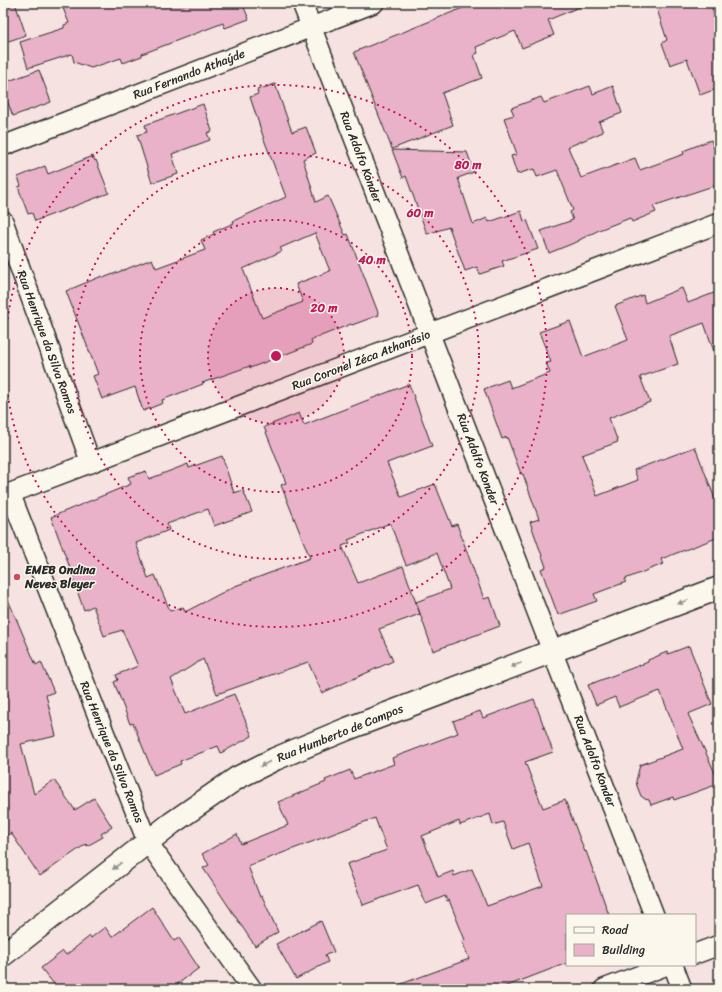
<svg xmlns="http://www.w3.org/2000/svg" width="722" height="992" font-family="Sriracha,sans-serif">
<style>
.building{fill:#eab2c8;stroke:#2b2b2b;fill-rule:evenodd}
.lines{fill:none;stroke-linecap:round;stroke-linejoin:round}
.street-casing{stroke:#2b2b2b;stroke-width:22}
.secondary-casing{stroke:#2b2b2b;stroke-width:25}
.street{stroke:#fbf7ec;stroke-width:19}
.secondary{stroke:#fbf7ec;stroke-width:22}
.oneway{fill:#93918c}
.ring{fill:none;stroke:#c2185b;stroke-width:2;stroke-dasharray:2 4}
.poi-dot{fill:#d1495b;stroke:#fbf7ec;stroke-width:1.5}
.labels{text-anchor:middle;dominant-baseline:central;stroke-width:3;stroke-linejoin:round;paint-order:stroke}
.street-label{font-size:12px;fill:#2b2b2b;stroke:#fbf7ec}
.poi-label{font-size:12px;font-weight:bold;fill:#2b2b2b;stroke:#fbf7ec;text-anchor:start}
.centre{fill:#c2185b;stroke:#fbf7ec;stroke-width:2}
.ring-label{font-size:12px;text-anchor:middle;font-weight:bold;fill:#c2185b;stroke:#fbf7ec;stroke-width:3;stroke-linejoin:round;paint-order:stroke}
</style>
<rect width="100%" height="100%" fill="#f6e2e1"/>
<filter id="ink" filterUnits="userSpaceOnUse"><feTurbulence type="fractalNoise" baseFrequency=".025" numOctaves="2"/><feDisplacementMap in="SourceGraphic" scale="8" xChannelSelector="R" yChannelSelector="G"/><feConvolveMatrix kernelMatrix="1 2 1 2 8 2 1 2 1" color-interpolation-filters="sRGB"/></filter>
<g filter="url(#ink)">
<g class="building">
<polygon points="3,3 15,3 26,35 3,43"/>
<polygon points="61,3 242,3 249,19 225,28 223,23 142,54 142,56 123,63 121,58 91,68 74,62 72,54 28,68 20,42 64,28 64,25 69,23"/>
<polygon points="475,3 589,3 548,20 554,35 522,48 515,31 476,47 478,53 474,55 482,78 442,93 453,125 392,149 354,52"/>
<polygon points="655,3 710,3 714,14 719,12 719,88 700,95 687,59 670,65 662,43 667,40"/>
<polygon points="39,70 51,102 13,116 3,90 3,83"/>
<path d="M275 84 292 132 306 127 316 153 303 159 316 202 328 196 345 235 348 234 379 315 352 325 351 324 311 340 312 344 250 368V366L202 383 203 384 162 400 163 403 143 411 135 387 102 399 93 376 98 374 66 291 102 276 103 278 152 259 156 268 205 250 201 240 214 234 213 232 234 223 233 221 286 197 265 142 250 97 258 94 257 90ZM315 233 330 271 296 284 303 302 262 318 243 269 282 251 280 248Z"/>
<polygon points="590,86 593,94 613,86 622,113 599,122 603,132 568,147 581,178 635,158 640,170 684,154 683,151 711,140 719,161 719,184 653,206 656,212 632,222 630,218 599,230 579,240 579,241 549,253 541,231 573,220 570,212 573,210 557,170 537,177 534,169 517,174 511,156 517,154 504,118 514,115 511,108 541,97 544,103"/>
<polygon points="203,104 212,131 207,133 210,140 172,154 178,174 152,183 137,135 147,132 145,125"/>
<polygon points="392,150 467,152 474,172 458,178 473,224 487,218 489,222 521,211 524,221 527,220 538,249 502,261 504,266 480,274 477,267 465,271 449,227 427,234 406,176 403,178"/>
<polygon points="93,156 95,161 96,160 109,193 35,221 32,213 28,214 18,187 21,186 18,177 45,166 48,174"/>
<polygon points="682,288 688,303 719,291 719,357 716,357 704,323 669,336 678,364 640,377 650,402 609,418 618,442 582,455 597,496 638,480 634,470 695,447 719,509 719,537 661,559 663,564 625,579 626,582 594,594 597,601 558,615 541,569 546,567 530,522 539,519 523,474 521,474 507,437 502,439 484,389 508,380 511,388 550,373 546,363 551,362 539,332 570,321 583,357 628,340 615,306 643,295 645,303"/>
<polygon points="409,384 432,446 387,463 401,497 435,484 452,526 457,524 484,599 490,597 500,626 433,651 416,602 450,589 437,553 406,565 390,523 348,540 350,543 342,546 358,583 403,566 420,614 379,629 393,661 322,693 308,662 217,694 203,659 171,679 185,714 234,694 252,736 221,753 218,746 180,761 181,764 154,775 133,723 130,724 114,682 118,680 116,675 138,666 122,630 104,636 93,606 84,610 72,577 73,576 51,517 131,484 128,477 146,471 149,479 188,464 189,468 222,456 234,493 243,490 252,512 214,526 208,509 167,524 169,530 136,543 148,578 155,575 170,611 183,607 185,612 235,586 310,558 281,485 286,483 264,427 299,413 304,425"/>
<polygon points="3,588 36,665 41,662 54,692 46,695 56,736 21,744 34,794 54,780 75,810 94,798 112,827 101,834 103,837 87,846 86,844 40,876 11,833 3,838 3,699 9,698 3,682"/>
<polygon points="689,646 712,704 688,714 716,775 718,784 674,800 673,797 651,805 649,800 645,799 641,796 637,786 636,781 640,765 683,749 660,691 619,707 615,697 596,705 588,685 648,662 648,660 667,652 668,654"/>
<path d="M534 699 553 752 525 762 543 808 565 800 585 852 586 851 609 915H567V963L499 989H393V987L469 959 462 941 465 940 449 900 447 901 445 896 426 904 418 885 363 905 347 864 387 850 375 818 248 866 260 897 262 896 278 932 255 946 203 868 209 865 202 854 237 834 241 844 288 825 278 802 326 782 325 780 350 770 354 779 394 764 392 758 458 733 453 721 480 711 483 718ZM490 814 493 825 503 822 513 849 528 843 543 886 487 906 472 869 454 876 453 871 438 877 422 836 459 821 460 825Z"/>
<polygon points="152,907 174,941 179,938 199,968 171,989 58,989 41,968 63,951 66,955 90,936 91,938 105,927 112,937"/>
<polygon points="321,921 334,952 325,955 328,962 296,979 276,944"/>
</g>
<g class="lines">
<g class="street-casing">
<g id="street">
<polyline points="302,3 654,915"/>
<polyline points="3,146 374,3"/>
<polyline points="3,221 91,463"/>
<polyline points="10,493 147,841 252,989"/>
<polyline points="3,496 719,223"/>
<polyline points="695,954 719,945"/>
<polyline points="673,965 682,989"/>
<polyline points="604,989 667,965"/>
</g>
</g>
<g class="secondary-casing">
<polyline id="secondary" points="3,955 172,823 237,778 275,759 347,729 719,588"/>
</g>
<use href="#street" class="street"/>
<use href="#secondary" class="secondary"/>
</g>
<defs><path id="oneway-solid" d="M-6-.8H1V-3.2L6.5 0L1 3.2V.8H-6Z"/></defs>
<g class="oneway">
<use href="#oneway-solid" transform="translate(683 602) rotate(159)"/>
<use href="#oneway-solid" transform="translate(516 665) rotate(159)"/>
<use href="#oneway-solid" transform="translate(265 764) rotate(152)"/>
<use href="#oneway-solid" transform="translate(117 866) rotate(142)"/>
</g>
</g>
<circle cx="276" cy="356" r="68" fill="#c2185b" fill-opacity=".12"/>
<g class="ring">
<circle cx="276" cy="356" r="68"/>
<circle cx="276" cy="356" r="136"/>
<circle cx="276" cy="356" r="203"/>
<circle cx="276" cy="356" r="271"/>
</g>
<circle class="poi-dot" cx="17" cy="577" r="4"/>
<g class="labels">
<g class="street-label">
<text transform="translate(189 74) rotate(-21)">Rua Fernando Athaýde</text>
<text transform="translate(361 157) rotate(69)">Rua Adolfo Konder</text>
<text transform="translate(47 342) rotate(70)">Rua Henrique da Silva Ramos</text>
<text transform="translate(361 360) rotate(-21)">Rua Coronel Zéca Athanásio</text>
<text transform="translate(478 459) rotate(69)">Rua Adolfo Konder</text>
<text transform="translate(340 733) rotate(-22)">Rua Humberto de Campos</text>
<text transform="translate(112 752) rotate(68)">Rua Henrique da Silva Ramos</text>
<text transform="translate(595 761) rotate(69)">Rua Adolfo Konder</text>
</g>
<g class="poi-label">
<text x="25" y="570">EMEB Ondina<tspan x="25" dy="14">Neves Bleyer</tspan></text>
</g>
</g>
<circle cx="276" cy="356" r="6" class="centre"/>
<g class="ring-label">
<text x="468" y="169">80 m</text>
<text x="420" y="217">60 m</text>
<text x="372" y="264">40 m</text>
<text x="324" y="312">20 m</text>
</g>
<rect width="722" height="992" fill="none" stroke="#fbf7ec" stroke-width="16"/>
<rect x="8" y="8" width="706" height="976" fill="none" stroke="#2b2b2b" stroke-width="1.5" filter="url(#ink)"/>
<rect x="566" y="914" width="130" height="52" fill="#fbf7ec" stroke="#a8a59f"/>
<rect x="574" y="927" width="20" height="6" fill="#fbf7ec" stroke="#a8a59f"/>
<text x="602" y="934" font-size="12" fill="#2b2b2b">Road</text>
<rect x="574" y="944" width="20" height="12" fill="#eab2c8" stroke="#a8a59f"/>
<text x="602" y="954" font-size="12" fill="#2b2b2b">Building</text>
</svg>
